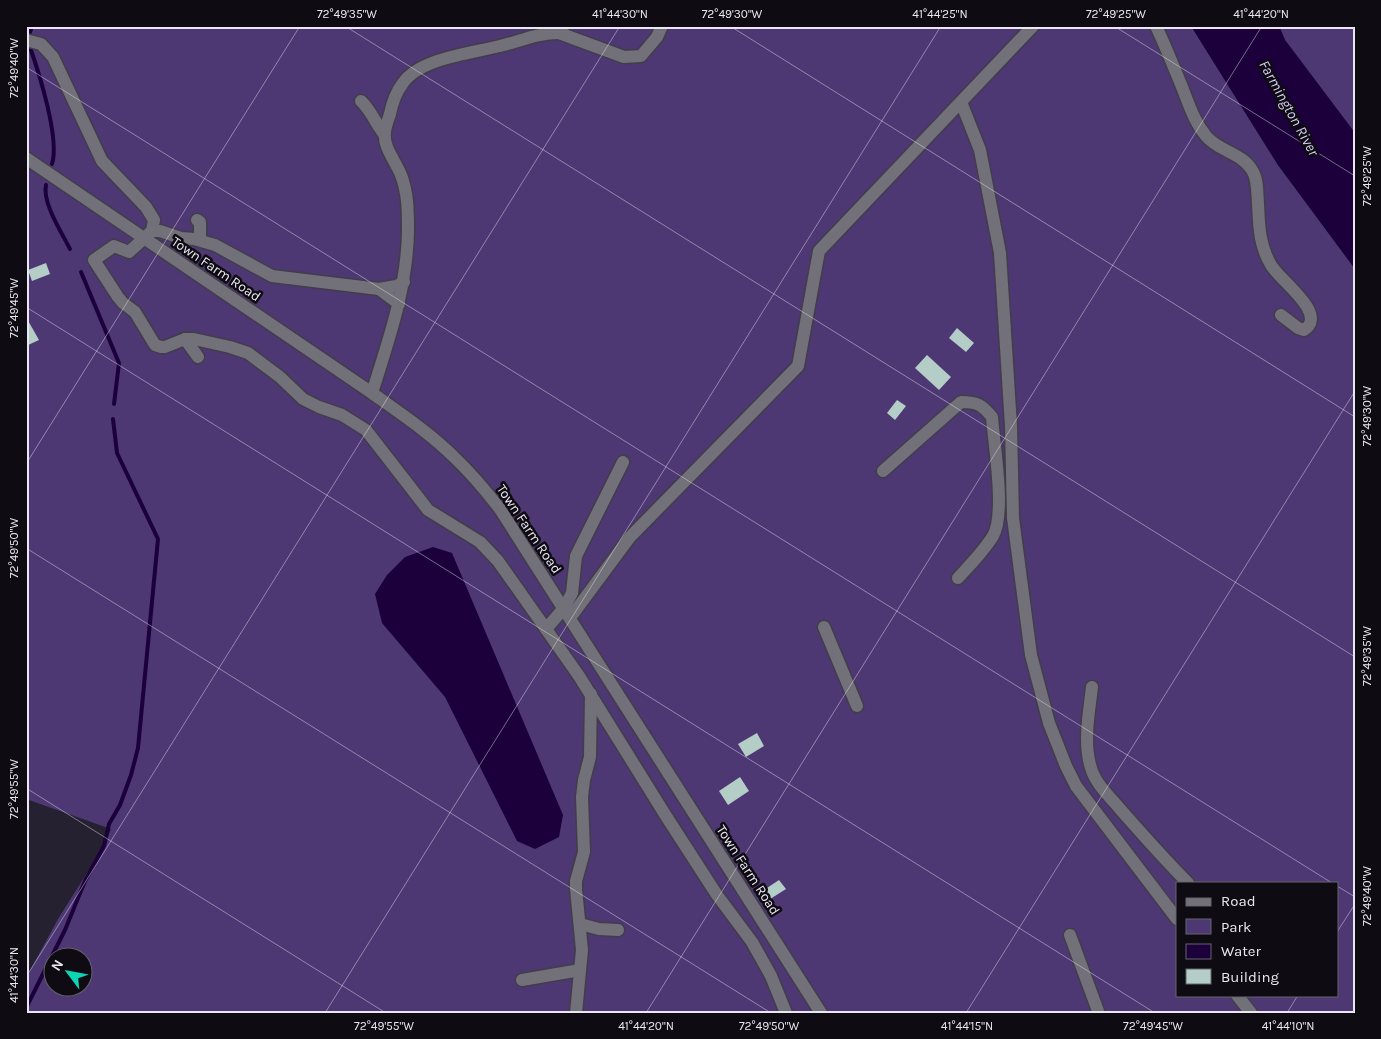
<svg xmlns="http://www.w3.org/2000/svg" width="1381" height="1039" font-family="Karla,sans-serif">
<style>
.green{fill:#4d3874;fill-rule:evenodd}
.water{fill:#1c003c}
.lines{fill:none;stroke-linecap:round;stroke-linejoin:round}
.stream{stroke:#1c003c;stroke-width:4}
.building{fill:#b4cdc6}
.minor-casing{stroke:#413d4b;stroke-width:15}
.minor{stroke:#727078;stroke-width:12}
.ticks{fill:none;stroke:#eae7f2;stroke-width:1;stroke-opacity:0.45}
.labels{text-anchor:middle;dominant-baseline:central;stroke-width:5;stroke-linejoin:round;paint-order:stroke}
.street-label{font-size:14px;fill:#eae7f2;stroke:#0e0c12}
.water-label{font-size:15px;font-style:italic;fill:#d9cef6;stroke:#0e0c12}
.neatline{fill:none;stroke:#eae7f2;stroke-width:2}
.ticks-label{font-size:12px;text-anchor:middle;fill:#eae7f2}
</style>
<rect width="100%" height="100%" fill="#252130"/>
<g class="green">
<path d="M26 26H1191L1278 165 1355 269V1013H26V978L58 919 104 846 111 829 26 799ZM1177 883H1337V995H1177ZM52 956H82V986H52Z"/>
<polygon points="1279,26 1355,26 1355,133 1285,40"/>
</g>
<g class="water">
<polygon points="1191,26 1279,26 1285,40 1355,133 1355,269 1278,165"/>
<polygon points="433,547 452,553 563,815 559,837 535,849 517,841 445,697 382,623 375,594 387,575 405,557"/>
</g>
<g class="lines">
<g class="stream">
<polyline points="29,35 32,26"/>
<path d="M30 47C39 73 60 139 52 164"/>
<path d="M46 185C42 203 62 233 70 249"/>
<polyline points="81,272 119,363 114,404"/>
<polyline points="26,1008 65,930 85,881 104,846 109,824 120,805 131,775 138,748 158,539 117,453 113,419"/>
</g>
</g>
<g class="building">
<polygon points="46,263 50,274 32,281 28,270"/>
<polygon points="26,317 39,340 26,346"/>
<polygon points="957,328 974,343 966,352 949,338"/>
<polygon points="927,355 951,377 939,390 915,368"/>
<polygon points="897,400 906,406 895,420 887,413"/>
<polygon points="757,733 764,746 746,757 738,744"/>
<polygon points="740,777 749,791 728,805 719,791"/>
<polygon points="779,880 786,889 767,901 761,892"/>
</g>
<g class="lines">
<g class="minor-casing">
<g id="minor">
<path d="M1156 26C1165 45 1172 63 1180 82 1188 101 1193 120 1206 136 1218 151 1242 153 1252 170 1258 179 1257 192 1258 203 1259 225 1259 245 1271 265 1279 280 1329 314 1304 330L1298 328 1281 315"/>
<polyline points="563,27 559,33 624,57 641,56 657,37 662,26"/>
<polyline points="26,40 41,44 53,57 102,161 146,207 154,220 152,231 160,231 181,238 194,239 215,245 272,276 379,289"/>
<path d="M361 101C371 110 375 123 384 134"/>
<polyline points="961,102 980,150 1000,253 1011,426 1013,518 1031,655 1049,723 1066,766 1076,786 1177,919"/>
<path d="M26 158 372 393C400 413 430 433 454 457 471 473 486 491 500 509L821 1013"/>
<polyline points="197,220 200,222 200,240"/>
<polyline points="152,231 129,252 114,246 94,260 118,297 123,303 135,312 155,345 161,347 165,347 185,339 194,339 230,347 248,353 280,377 303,399 319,407 342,415 366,430 428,510 480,542 498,561 579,676 666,816 717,895 752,942 771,976 786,1013"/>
<polyline points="399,304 379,289 396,286 404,282"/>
<polyline points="185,339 198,357"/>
<path d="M372 393C389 339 407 288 408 231 408 211 408 193 401 175 396 162 383 147 385 133 385 127 388 120 390 114 392 104 396 92 403 83 420 58 473 53 500 46 521 41 537 33 559 33"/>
<path d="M883 471 961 402C978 402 982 405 992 417 994 445 1006 514 993 536 983 552 970 565 958 578"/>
<polyline points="570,618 630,537 798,366 819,251 1033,26"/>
<polyline points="824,627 857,706"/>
<polyline points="546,629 564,608 572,593 576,556 623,462"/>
<path d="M1092 687C1089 713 1083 743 1091 768 1095 783 1110 797 1120 809 1142 834 1164 859 1188 883"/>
<polyline points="580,924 599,929 618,930"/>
<polyline points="1070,935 1098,1011"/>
<polyline points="522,980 580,970"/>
<polyline points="1237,995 1251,1013"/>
<polyline points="576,1013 582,950 576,889 576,881 584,852 582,797 584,780 590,757 591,694"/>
</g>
</g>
<use href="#minor" class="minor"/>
</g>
<path class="ticks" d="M345 26 1355 657M730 26 1355 417M1114 26 1355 176M26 67 1332 883M26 307 1155 1013M26 464 300 26M26 548 771 1013M26 788 386 1013M1337 886 1355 897M1337 932 1355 904M26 977 620 26M325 1013 941 26M646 1013 1262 26M966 1013 1355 391M1287 1013 1298 995"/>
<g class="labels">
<g class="street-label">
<text transform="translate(216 269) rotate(34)">Town Farm Road</text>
<text transform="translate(529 529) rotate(56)">Town Farm Road</text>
<text transform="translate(748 870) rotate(57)">Town Farm Road</text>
</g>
<g class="water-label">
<text transform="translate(1289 108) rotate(61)">Farmington River</text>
</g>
</g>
<rect width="1381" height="1039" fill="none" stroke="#0e0c12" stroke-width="55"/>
<rect x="1176" y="882" width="162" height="115" fill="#0e0c12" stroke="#66646c"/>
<rect x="1186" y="898" width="25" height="8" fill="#727078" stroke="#66646c"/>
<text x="1221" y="906" font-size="15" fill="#eae7f2">Road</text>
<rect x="1186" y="919" width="25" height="15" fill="#4d3874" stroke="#66646c"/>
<text x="1221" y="932" font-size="15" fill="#eae7f2">Park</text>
<rect x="1186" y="944" width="25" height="15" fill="#1c003c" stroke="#66646c"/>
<text x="1221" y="956" font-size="15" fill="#eae7f2">Water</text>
<rect x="1186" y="969" width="25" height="15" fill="#b4cdc6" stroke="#66646c"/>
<text x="1221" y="982" font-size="15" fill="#eae7f2">Building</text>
<g transform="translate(68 972) rotate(302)"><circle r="24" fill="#0e0c12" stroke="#66646c"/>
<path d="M0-4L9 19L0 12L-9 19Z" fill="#0cd5b5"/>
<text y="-8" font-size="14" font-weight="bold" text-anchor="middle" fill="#eae7f2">N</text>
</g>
<rect x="28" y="28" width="1326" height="984" class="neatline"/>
<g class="ticks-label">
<text x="347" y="18">72°49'35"W</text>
<text x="620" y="18">41°44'30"N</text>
<text x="732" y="18">72°49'30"W</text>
<text x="940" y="18">41°44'25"N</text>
<text x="1116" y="18">72°49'25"W</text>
<text x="1261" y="18">41°44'20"N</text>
<text transform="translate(14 68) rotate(-90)" y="4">72°49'40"W</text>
<text transform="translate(1367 176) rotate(-90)" y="4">72°49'25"W</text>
<text transform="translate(14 308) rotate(-90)" y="4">72°49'45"W</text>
<text transform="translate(1367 416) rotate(-90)" y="4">72°49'30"W</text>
<text transform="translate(14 548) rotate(-90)" y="4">72°49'50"W</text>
<text transform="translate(1367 656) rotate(-90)" y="4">72°49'35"W</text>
<text transform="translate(14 789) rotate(-90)" y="4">72°49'55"W</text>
<text transform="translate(1367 896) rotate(-90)" y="4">72°49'40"W</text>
<text transform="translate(14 975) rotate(-90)" y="4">41°44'30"N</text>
<text x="384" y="1030">72°49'55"W</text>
<text x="646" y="1030">41°44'20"N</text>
<text x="769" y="1030">72°49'50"W</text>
<text x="967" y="1030">41°44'15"N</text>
<text x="1153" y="1030">72°49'45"W</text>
<text x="1288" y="1030">41°44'10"N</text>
</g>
</svg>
